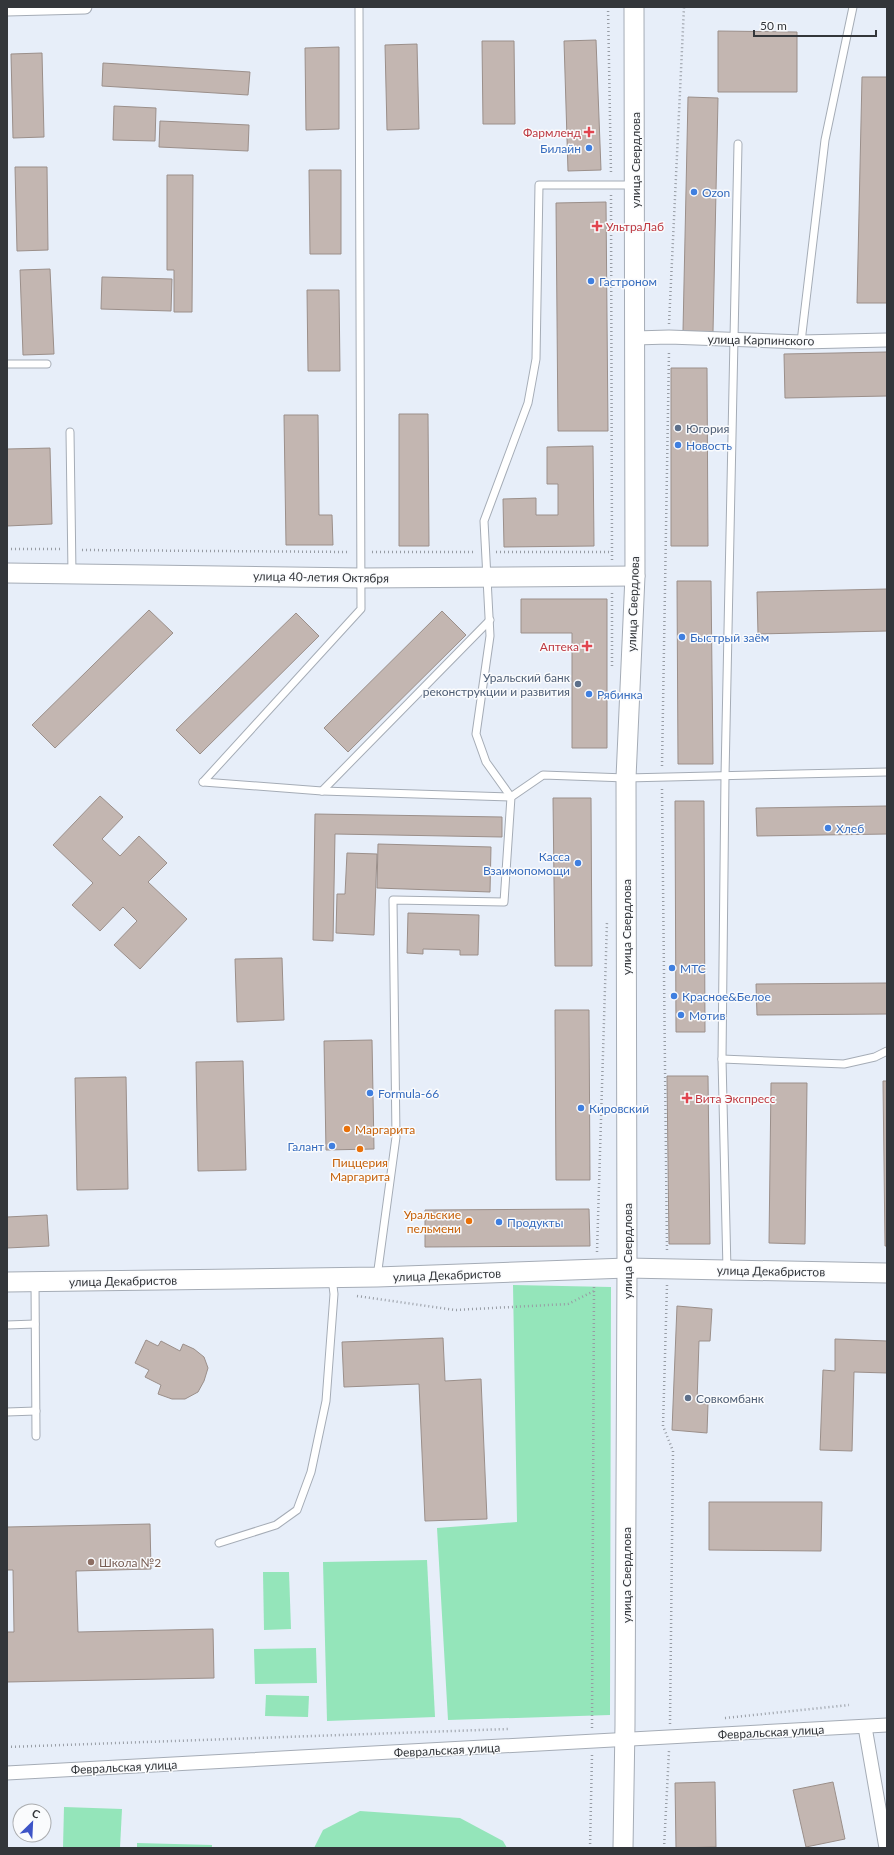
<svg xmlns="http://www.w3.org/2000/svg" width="894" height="1855" font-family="Lato,sans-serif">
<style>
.green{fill:#94e5ba}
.building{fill:#c3b6b1;stroke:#9b8f8a}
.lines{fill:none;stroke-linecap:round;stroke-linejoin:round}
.lane-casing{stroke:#a5acb6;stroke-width:9}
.street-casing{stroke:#a5acb6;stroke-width:15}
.secondary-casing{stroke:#a5acb6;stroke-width:21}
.path{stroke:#979ca4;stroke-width:2.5;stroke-dasharray:1 3;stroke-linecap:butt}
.lane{stroke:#fff;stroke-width:7}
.street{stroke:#fff;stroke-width:13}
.secondary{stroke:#fff;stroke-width:19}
.health-dot{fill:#e0444e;stroke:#fafbfd;stroke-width:1.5}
.shop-dot{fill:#3f7fe0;stroke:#fafbfd;stroke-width:1.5}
.service-dot{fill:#5c6f8a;stroke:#fafbfd;stroke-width:1.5}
.food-dot{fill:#e8710a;stroke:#fafbfd;stroke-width:1.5}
.education-dot{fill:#8d6e63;stroke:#fafbfd;stroke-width:1.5}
.labels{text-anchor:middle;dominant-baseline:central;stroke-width:3;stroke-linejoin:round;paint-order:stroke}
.health-label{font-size:12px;fill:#be3a42;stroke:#fafbfd;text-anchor:end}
.shop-label{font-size:12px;fill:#366cbe;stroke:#fafbfd;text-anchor:start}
.street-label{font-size:12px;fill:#33363a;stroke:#fafbfd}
.service-label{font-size:12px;fill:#4e5e75;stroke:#fafbfd;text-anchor:start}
.food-label{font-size:12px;fill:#c56008;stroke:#fafbfd;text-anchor:start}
.education-label{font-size:12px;fill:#785e54;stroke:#fafbfd;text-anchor:start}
</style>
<rect width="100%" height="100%" fill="#e7eef9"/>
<g class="green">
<polygon points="513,1285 611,1287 610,1715 448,1720 437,1528 517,1522"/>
<polygon points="427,1560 435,1717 327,1721 323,1562"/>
<polygon points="263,1572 289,1572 291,1629 264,1630"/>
<polygon points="316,1648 317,1683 255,1684 254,1649"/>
<polygon points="266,1695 309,1696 308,1717 265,1716"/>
<polygon points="64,1807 122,1809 120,1848 63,1848"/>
<polygon points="360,1811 460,1818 503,1841 507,1848 314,1848 323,1830"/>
<polygon points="137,1843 212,1845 212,1848 137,1848"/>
</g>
<g class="building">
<polygon points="718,31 797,32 797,92 718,92"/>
<polygon points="596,40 601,170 568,171 564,41"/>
<polygon points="482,41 514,41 515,124 483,124"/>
<polygon points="417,44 419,129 387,130 385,45"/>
<polygon points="339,47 339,129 306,130 305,48"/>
<polygon points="42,53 44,137 13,138 11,54"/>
<polygon points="103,63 250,72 248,95 102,86"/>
<polygon points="862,77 887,77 887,303 857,303"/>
<polygon points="688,97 718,98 713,332 683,331"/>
<polygon points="114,106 156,108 155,141 113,140"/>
<polygon points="160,121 249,125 248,151 159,147"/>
<polygon points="15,167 47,167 48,250 17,251"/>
<polygon points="309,170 341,170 341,254 310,254"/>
<polygon points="167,175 193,175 192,312 174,312 174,270 167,270"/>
<polygon points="606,202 608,431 558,431 556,203"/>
<polygon points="50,269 54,354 23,355 20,270"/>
<polygon points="102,277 172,279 171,311 101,309"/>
<polygon points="307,290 339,290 340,371 308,371"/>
<polygon points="887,352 887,396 785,398 784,354"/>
<polygon points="671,368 707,368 708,546 671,546"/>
<polygon points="399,414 428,414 429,546 399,546"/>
<polygon points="284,415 318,415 319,515 332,515 333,545 286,545"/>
<polygon points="593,446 594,546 504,547 503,499 536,498 536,515 558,515 558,484 547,484 547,447"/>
<polygon points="50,448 52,524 7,526 7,449"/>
<polygon points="677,581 711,581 713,764 678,764"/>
<polygon points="887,589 887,631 758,634 757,592"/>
<polygon points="521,599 607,599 607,748 572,748 572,633 521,633"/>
<polygon points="149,610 173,633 55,748 32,725"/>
<polygon points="442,611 466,635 348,752 324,728"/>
<polygon points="296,613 319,636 200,754 176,730"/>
<polygon points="100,796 123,817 102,839 120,856 139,836 167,863 148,882 187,919 140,969 114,945 137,921 123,907 100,931 72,905 93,883 53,845"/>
<polygon points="553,798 591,798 592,966 555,966"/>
<polygon points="675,801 704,801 705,1032 676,1032"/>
<polygon points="887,806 887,834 757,836 756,808"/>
<polygon points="315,814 502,817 502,837 335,834 333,941 313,940"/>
<polygon points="378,844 491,847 490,892 377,888"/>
<polygon points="347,853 377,854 374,935 336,933 337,894 345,894"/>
<polygon points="408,913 479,915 478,955 460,955 460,950 423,949 423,954 407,953"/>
<polygon points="282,958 284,1020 237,1022 235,959"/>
<polygon points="887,983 887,1014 757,1015 756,984"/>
<polygon points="555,1010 589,1010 590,1180 556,1180"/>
<polygon points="372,1040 374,1149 326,1150 324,1041"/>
<polygon points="243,1061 246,1170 198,1171 196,1062"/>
<polygon points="667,1076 708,1076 710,1244 669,1244"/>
<polygon points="126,1077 128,1189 77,1190 75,1078"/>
<polygon points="883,1081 887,1081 887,1246 885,1246"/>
<polygon points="771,1083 807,1083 805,1244 769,1243"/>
<polygon points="589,1209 590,1246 425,1247 425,1210"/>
<polygon points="47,1215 49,1246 7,1248 7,1217"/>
<polygon points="677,1306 712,1309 710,1341 699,1341 697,1403 708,1404 707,1433 672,1430"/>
<polygon points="443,1338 445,1381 481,1379 487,1519 425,1521 419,1384 344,1387 342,1342"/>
<polygon points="835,1339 887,1341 887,1373 854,1372 852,1451 820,1450 823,1370 835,1371"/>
<polygon points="146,1340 158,1346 161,1341 180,1351 183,1344 194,1349 204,1357 208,1368 204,1381 198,1392 185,1399 172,1399 158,1394 161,1385 145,1377 149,1370 135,1363"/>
<polygon points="709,1502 822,1502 821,1551 709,1550"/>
<polygon points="150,1524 151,1569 76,1571 78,1632 213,1629 214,1678 7,1682 7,1632 14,1632 13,1570 7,1570 7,1527"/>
<polygon points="715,1782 716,1847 676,1848 675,1783"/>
<polygon points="833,1782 845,1839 806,1847 793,1790"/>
</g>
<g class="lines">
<g class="lane-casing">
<g id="lane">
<polyline points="801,342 825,140 853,7"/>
<polyline points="7,364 47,364"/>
<polyline points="70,432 72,573"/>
<polyline points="203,782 361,609 359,7"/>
<polyline points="203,782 322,791 511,797"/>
<polyline points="322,791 490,620"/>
<polyline points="511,797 486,762 476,734 490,636 484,521 528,403 536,359 539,185 633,185"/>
<polyline points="722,1059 844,1064 875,1057 887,1051"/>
<polyline points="727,1270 722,1059 725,776 738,144"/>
<polyline points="377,1277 396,1137 393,900 504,902 511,797 543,775 626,778 887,772"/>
<polyline points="35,1282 36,1436"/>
<polyline points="7,1325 35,1324"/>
<polyline points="7,1412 36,1411"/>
<polyline points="219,1543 276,1525 297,1510 311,1472 326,1401 334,1294 332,1278"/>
</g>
</g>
<g class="street-casing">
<g id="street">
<polyline points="7,9 85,7"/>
<polyline points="635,338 669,337 801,342 887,340"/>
<polyline points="865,1727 886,1848"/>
<polyline points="7,1773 887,1725"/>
</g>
</g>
<g class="secondary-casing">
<g id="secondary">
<polyline points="7,573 361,578 635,576"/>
<polyline points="7,1282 377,1277 627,1268 887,1273"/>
<polyline points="623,1848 625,1725 627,1268 626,778 635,576 634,7"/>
</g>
</g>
<g class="path">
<polyline points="608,7 611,174"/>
<polyline points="611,195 612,560"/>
<polyline points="669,324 684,7"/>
<polyline points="7,549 61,549"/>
<polyline points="82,550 349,552"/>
<polyline points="372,552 475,552"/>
<polyline points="496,552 612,552"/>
<polyline points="612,666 612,593"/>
<polyline points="662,766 669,351"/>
<polyline points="662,789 667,1252"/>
<polyline points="597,1252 607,921"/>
<polyline points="667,1285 663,1426 673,1451 670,1724"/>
<polyline points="357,1296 455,1310 568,1304 594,1291"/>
<polyline points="725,1718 849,1705"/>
<polyline points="592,1728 594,1287"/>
<polyline points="7,1747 508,1729"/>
<polyline points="590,1848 592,1755"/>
<polyline points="664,1848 669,1751"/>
</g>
<use href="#lane" class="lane"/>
<use href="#street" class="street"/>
<use href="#secondary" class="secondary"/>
</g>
<g class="health-dot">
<path d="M587 126h4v4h4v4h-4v4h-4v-4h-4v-4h4z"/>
<path d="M595 220h4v4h4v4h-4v4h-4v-4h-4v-4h4z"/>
<path d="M585 640h4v4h4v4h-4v4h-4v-4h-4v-4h4z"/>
<path d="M685 1092h4v4h4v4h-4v4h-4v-4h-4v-4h4z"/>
</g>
<g class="shop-dot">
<circle cx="589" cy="148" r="4"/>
<circle cx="694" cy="192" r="4"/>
<circle cx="591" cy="281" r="4"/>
<circle cx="678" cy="445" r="4"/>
<circle cx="682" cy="637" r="4"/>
<circle cx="589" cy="694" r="4"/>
<circle cx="828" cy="828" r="4"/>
<circle cx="578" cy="863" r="4"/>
<circle cx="672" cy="968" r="4"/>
<circle cx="674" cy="996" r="4"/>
<circle cx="681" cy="1015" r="4"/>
<circle cx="370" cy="1093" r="4"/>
<circle cx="581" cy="1108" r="4"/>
<circle cx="332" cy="1146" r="4"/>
<circle cx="499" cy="1222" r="4"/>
</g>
<g class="service-dot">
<circle cx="678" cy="428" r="4"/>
<circle cx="578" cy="684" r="4"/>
<circle cx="688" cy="1398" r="4"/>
</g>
<g class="food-dot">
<circle cx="347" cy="1129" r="4"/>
<circle cx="360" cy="1149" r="4"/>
<circle cx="469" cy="1221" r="4"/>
</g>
<circle class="education-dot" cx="91" cy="1562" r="4"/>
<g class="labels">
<g class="health-label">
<text x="581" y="132">Фармленд</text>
<text x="606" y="226" text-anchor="start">УльтраЛаб</text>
<text x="579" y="646">Аптека</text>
<text x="695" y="1098" text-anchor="start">Вита Экспресс</text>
</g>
<g class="shop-label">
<text x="581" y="148" text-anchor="end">Билайн</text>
<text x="702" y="192">Ozon</text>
<text x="599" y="281">Гастроном</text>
<text x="686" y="445">Новость</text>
<text x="690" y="637">Быстрый заём</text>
<text x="597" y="694">Рябинка</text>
<text x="836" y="828">Хлеб</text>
<text x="570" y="856" text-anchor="end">Касса<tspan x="570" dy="14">Взаимопомощи</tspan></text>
<text x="680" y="968">МТС</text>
<text x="682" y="996">Красное&amp;Белое</text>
<text x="689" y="1015">Мотив</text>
<text x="378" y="1093">Formula-66</text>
<text x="589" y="1108">Кировский</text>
<text x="324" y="1146" text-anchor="end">Галант</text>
<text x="507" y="1222">Продукты</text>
</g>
<g class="street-label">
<text transform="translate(635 160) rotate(-90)">улица Свердлова</text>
<text transform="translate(761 340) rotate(1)">улица Карпинского</text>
<text transform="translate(321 577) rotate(1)">улица 40-летия Октября</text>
<text transform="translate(633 604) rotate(-88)">улица Свердлова</text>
<text transform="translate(626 927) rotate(-90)">улица Свердлова</text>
<text transform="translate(627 1251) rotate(-90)">улица Свердлова</text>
<text transform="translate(771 1271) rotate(1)">улица Декабристов</text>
<text transform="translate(447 1275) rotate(-2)">улица Декабристов</text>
<text transform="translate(123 1281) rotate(-1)">улица Декабристов</text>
<text transform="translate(626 1575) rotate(-90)">улица Свердлова</text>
<text transform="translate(771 1732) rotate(-3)">Февральская улица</text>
<text transform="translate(447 1750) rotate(-3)">Февральская улица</text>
<text transform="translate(124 1767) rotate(-3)">Февральская улица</text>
</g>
<g class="service-label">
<text x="686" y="428">Югория</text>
<text x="570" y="677" text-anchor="end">Уральский банк<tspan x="570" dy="14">реконструкции и развития</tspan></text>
<text x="696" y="1398">Совкомбанк</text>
</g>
<g class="food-label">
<text x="355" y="1129">Маргарита</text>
<text x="360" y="1162" text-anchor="middle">Пиццерия<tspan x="360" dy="14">Маргарита</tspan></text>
<text x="461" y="1214" text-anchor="end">Уральские<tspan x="461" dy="14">пельмени</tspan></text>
</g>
<g class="education-label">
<text x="99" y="1562">Школа №2</text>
</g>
</g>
<rect width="894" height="1855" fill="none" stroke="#33363a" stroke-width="16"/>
<g transform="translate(32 1823) rotate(24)"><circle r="19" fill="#fafbfd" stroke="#aaacaf"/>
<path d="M0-3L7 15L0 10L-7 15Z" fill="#3d54c7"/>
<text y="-6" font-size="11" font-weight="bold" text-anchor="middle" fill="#33363a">С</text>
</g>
<path d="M754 30v6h122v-6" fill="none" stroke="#33363a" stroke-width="2"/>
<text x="760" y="30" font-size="12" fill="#33363a" stroke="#fafbfd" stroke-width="3" paint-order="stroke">50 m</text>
</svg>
